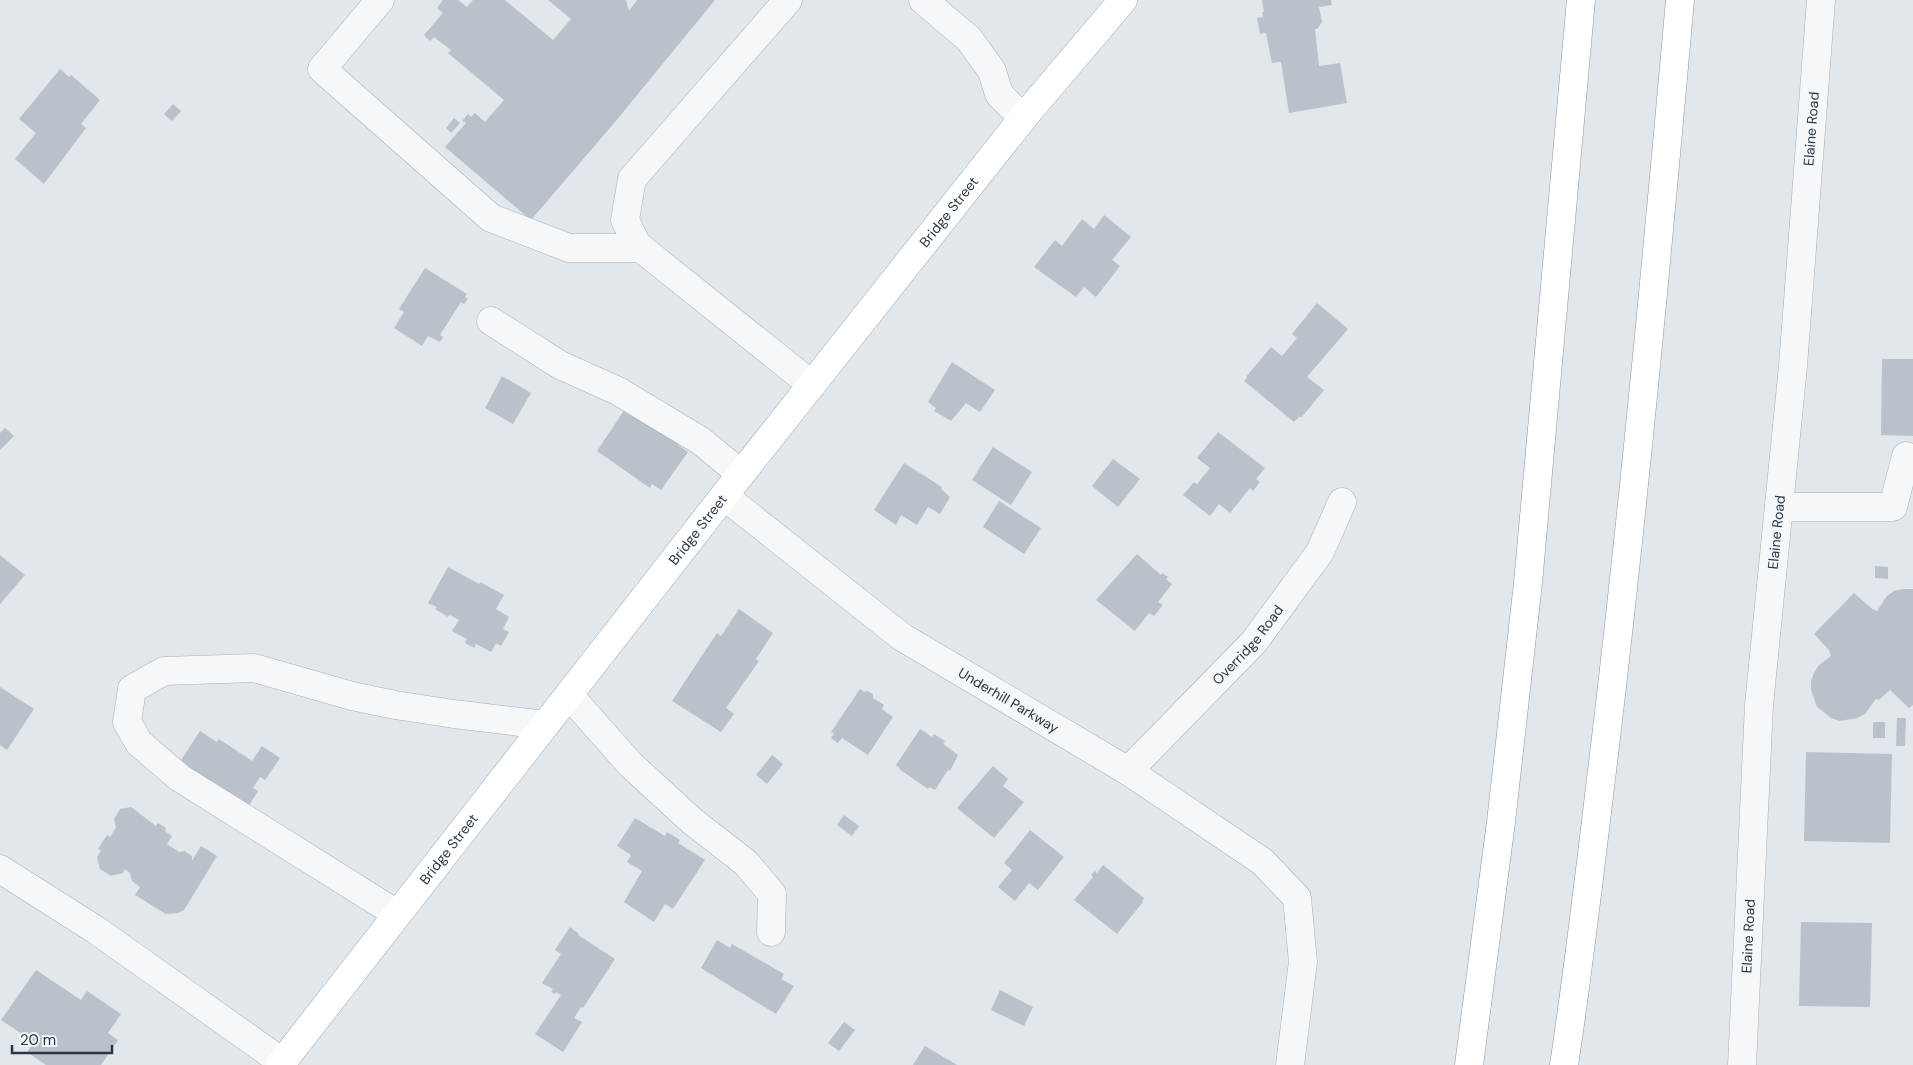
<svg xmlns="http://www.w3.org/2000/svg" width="1913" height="1065" font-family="'DM Sans',sans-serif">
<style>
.building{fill:#b9c1ca}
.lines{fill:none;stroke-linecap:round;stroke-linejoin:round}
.minor-casing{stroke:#a6afb7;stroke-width:29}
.major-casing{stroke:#a0adb9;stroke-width:29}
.highway-casing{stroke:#8897a4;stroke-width:29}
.minor{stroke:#f5f7f9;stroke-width:28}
.major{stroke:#fff;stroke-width:28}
.highway{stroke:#fff;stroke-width:28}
.labels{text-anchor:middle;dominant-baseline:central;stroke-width:4.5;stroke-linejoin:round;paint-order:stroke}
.street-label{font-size:14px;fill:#283746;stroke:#f2f6f9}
</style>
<rect width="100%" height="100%" fill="#e2e7ec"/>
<g class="building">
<polygon points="443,0 458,0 467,7 473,0 505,0 553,40 571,19 548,0 626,0 629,11 637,0 715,0 615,122 531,220 445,147 466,123 462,121 468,114 471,117 475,113 485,122 504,100 448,53 451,50 434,37 430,41 424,35 443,13 437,8"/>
<polygon points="1262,0 1331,0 1332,5 1319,7 1322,22 1317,29 1315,29 1319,66 1340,63 1347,103 1289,113 1281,62 1272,63 1266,33 1260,34 1257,18 1263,17 1262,12 1264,12"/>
<polygon points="60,69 69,77 71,75 100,100 81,124 86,128 44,184 15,159 36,133 19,119"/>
<polygon points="173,104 181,111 172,121 164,114"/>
<polygon points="454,118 460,123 451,133 446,128"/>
<polygon points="1104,215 1131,237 1112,260 1120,266 1096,297 1084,287 1076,297 1034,267 1055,240 1062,246 1082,219 1094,229"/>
<polygon points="425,268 467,294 465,297 468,299 464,304 461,302 440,335 443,337 440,342 428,336 422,346 394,328 404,312 399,309"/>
<polygon points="1317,303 1348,329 1307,377 1324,390 1301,418 1300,416 1294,422 1244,381 1247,378 1246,377 1271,347 1282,356 1297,338 1292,334"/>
<polygon points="1882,359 1913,359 1913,436 1881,435"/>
<polygon points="952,362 995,390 980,412 966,403 951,421 934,411 936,408 928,402"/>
<polygon points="502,376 531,393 513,424 485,408"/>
<polygon points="627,406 680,442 678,445 688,452 661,490 652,484 650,488 597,451"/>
<polygon points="5,428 14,436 0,450 0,433"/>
<polygon points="1218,432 1265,468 1256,479 1260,482 1253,491 1250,488 1230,513 1219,504 1210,516 1183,495 1194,482 1197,484 1210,468 1197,458"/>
<polygon points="993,447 1032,472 1011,505 972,480"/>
<polygon points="1113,459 1140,479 1118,507 1092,486"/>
<polygon points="904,463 942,487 941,489 950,497 940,514 928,507 917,525 901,515 896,525 874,510"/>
<polygon points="999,501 1041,528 1024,554 983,527"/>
<polygon points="1137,554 1161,575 1162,573 1168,577 1166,579 1172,584 1158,602 1163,605 1154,616 1149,613 1135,631 1096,600"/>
<polygon points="0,555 25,575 0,604"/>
<polygon points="1875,566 1888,567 1888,579 1875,578"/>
<polygon points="448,567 479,584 480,582 504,595 496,609 509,617 503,629 509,632 501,646 496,643 491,652 476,644 474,648 465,643 467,639 452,631 459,620 450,615 448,617 435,609 437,607 428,603"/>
<polygon points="1903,589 1913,589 1913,705 1909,708 1890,690 1879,700 1876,699 1865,714 1857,718 1840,721 1831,718 1817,707 1811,690 1811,681 1814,673 1819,665 1831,656 1829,650 1814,634 1854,593 1871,608 1877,611 1887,596 1894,591"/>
<polygon points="739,609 773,633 756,659 759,661 726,708 734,714 721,732 672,701 717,633 721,636"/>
<polygon points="0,687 34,709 7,750 0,745"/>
<polygon points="860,689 864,692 867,691 873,694 873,698 884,705 882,709 893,717 868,755 842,738 838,743 831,738 834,733 831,732"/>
<polygon points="1897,718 1906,718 1905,746 1896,746"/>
<rect x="1873" y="722" width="12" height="16"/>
<polygon points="920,729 932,737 934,734 945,741 943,744 958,755 950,771 948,770 935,790 929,787 928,789 899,769 900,768 896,765"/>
<polygon points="200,731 217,742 219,739 252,761 262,746 280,758 265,780 260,777 253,788 258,791 248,807 180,762"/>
<polygon points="1806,752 1892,754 1890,843 1804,841"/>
<polygon points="772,755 783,764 767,784 756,775"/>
<polygon points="993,766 1008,779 1003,786 1024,802 994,838 957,808"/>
<polygon points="131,807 156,826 158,823 166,828 165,831 172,836 167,844 179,852 184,851 192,856 192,861 201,846 217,856 184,910 178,913 166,914 135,895 140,887 132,881 130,873 125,869 123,873 111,876 100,869 97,857 101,851 98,849 107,835 110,837 116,827 114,819 120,809"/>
<polygon points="844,815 859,826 852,836 837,825"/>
<polygon points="635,818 665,836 667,832 680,840 678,843 705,860 673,909 665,904 654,922 624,902 642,871 627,862 631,855 617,846"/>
<polygon points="1030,830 1064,857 1038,890 1029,883 1015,901 998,887 1012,870 1004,863"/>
<polygon points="1103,865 1144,898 1142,901 1143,902 1117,934 1074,900 1093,877 1091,875 1095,871 1097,873"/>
<polygon points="1801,922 1872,923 1870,1007 1799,1006"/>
<polygon points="570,927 579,934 578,935 615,959 583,1008 581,1007 574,1018 582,1022 563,1052 535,1034 561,995 556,992 555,994 551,992 553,989 542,983 561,954 555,950"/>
<polygon points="717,940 730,948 732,944 784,974 781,979 794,986 776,1014 701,968"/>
<polygon points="36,970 81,1000 87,991 121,1014 108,1033 118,1040 101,1065 46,1065 27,1052 34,1042 1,1020"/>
<polygon points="1000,990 1033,1007 1024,1026 991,1010"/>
<polygon points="844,1022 855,1030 839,1051 828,1043"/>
<polygon points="925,1046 957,1065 913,1065"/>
</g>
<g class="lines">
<g class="minor-casing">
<g id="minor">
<polyline points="380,0 322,69 491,218 569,248 641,248"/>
<polyline points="788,0 632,179 625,220 637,245 812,385"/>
<polyline points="923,0 969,39 992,71 999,94 1023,118"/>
<polyline points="491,321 560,365 618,391 701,441 741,474"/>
<path id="s1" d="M724 496 902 637 1128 771 1263 862 1297 898 1303 962 1290 1065"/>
<polyline points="1779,507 1893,507 1906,456"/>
<polyline points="569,695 630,764 692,821 746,863 772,894 771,932"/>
<path id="s2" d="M1128 771 1254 642 1320 552 1342 502"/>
<polyline points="0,869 96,930 282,1062"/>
<polyline points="397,914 180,778 139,743 127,722 132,689 164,671 254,668 352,696 395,705 454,714 545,725"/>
<path id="s3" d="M1742 1065 1759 705 1793 366 1821 0"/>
</g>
</g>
<g class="major-casing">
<g id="major">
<path id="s4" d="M280 1065 741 474 1023 118 1123 0"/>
</g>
</g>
<g class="highway-casing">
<g id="highway">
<polyline points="1469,1065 1501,822 1528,583 1581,0"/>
<path d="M1564 1065C1579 967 1590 869 1602 771 1633 515 1657 257 1680 0"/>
</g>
</g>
<use href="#minor" class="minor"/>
<use href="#major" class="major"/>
<use href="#highway" class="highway"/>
</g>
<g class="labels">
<g class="street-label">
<text stroke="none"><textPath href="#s3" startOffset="939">Elaine Road</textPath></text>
<text stroke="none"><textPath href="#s4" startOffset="1084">Bridge Street</textPath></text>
<text stroke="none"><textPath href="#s4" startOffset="679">Bridge Street</textPath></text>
<text stroke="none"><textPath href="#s3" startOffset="534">Elaine Road</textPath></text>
<text stroke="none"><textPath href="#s2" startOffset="174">Overridge Road</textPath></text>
<text stroke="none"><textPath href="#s1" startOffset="351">Underhill Parkway</textPath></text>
<text stroke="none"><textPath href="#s4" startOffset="274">Bridge Street</textPath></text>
<text stroke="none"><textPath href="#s3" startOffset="129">Elaine Road</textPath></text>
</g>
</g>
<path d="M12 1045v8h100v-8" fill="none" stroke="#283746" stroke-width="2.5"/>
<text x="20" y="1045" font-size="15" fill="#283746" stroke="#f2f6f9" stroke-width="4" paint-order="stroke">20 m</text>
</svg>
